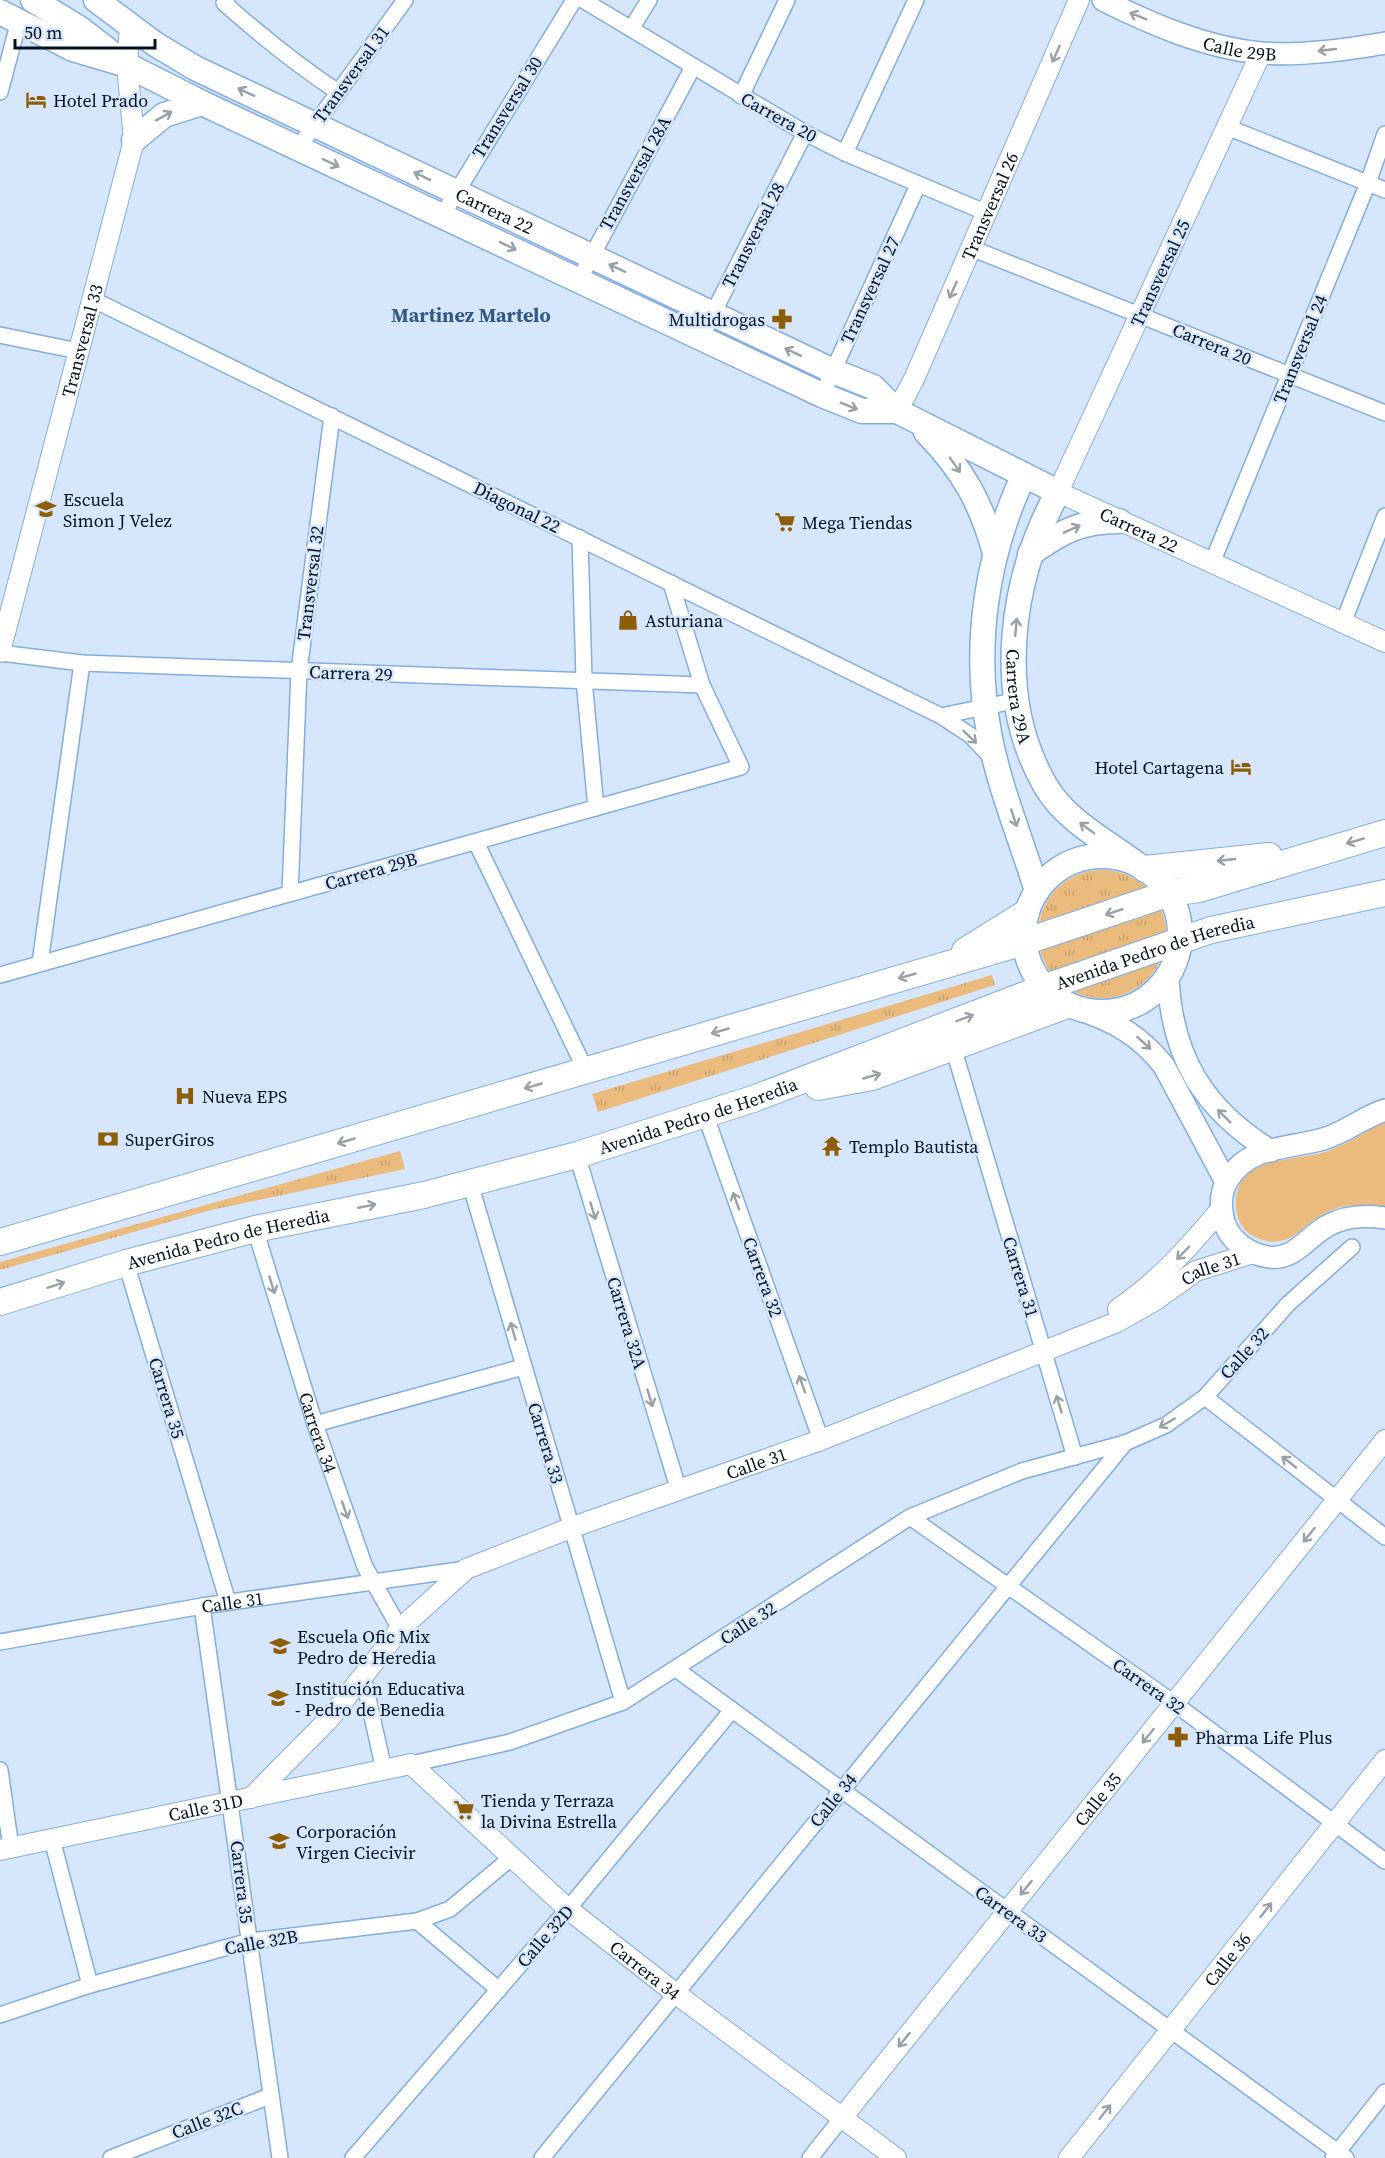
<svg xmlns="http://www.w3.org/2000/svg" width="1385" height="2158" font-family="'Source Serif 4',serif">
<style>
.grass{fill:url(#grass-tufts)}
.park{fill:#eabb7d}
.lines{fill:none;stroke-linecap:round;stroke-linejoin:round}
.minor-casing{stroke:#83ade0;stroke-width:18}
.tertiary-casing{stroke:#83ade0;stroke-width:22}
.secondary-casing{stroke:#83ade0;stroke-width:24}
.primary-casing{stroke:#83ade0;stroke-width:27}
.trunk-casing{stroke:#83ade0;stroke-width:28}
.minor{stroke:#fff;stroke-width:15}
.tertiary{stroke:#fff;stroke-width:20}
.secondary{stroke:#fff;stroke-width:21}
.primary{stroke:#fff;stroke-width:24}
.trunk{stroke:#fff;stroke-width:26}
.oneway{stroke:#9aa0a7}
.labels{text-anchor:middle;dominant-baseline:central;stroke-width:5;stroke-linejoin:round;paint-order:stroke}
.street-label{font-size:18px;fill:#031123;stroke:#d6e7fd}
.poi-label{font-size:18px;fill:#031123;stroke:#d6e7fd;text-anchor:start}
.neighbourhood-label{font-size:20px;font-weight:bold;fill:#325987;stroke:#d6e7fd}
</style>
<defs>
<pattern id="grass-tufts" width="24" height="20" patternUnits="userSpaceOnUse" patternTransform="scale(1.5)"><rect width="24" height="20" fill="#eabb7d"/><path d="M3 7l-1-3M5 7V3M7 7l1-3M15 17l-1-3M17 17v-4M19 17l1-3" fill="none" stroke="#c7a06c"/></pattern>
</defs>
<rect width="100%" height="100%" fill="#d6e7fd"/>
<g class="grass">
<circle cx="1102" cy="934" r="64"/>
<polygon points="992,975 995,985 598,1112 592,1094"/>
<polygon points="400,1151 405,1169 211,1210 0,1270 0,1262"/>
</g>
<path class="park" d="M1385 1122V1206C1355 1205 1342 1201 1315 1219 1303 1227 1295 1239 1280 1241 1268 1243 1255 1239 1246 1231 1237 1222 1235 1209 1236 1197 1242 1154 1297 1162 1328 1151 1348 1144 1366 1131 1385 1122Z"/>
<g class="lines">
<g class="minor-casing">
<g id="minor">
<path d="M227 0 224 3C260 35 297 65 338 92"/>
<polyline points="583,0 805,133 845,153 987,213"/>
<polyline points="631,29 649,0"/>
<polyline points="0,92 19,21"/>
<polyline points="741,96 787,0"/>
<polyline points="1227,127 1385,190"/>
<polyline points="298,148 405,0"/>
<polyline points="845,153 916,0"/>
<polyline points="442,216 574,0"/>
<polyline points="971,248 1385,413"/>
<polyline points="579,280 693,67"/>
<polyline points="92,299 941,716 970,735 993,759"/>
<polyline points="0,335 78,351"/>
<polyline points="701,337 805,133"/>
<polyline points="822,395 918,185"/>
<polyline points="580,538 584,680 596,808"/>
<polyline points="1212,563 1368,183 1385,134"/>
<polyline points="1343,623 1385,516"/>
<polyline points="0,653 82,663 702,685"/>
<polyline points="941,716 1018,700"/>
<polyline points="476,842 586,1071"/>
<polyline points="290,894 299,671 332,416"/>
<polyline points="40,963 82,663"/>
<polyline points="0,975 741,767 702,685 671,583"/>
<polyline points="953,1047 1075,1457"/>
<polyline points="705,1114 821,1440"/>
<polyline points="577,1155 679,1491"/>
<polyline points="470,1183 623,1702"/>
<path id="s1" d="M255 1229 315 1424 365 1567 400 1629"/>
<polyline points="126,1263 228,1602"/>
<polyline points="1205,1397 1385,1537"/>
<polyline points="315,1424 523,1367"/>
<polyline points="910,1517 1174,1703 1385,1861"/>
<polyline points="202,1606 280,2158"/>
<path id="s2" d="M0 1642 202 1606 466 1569"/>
<polyline points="676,1669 1346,2158"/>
<polyline points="363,1676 384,1770"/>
<polyline points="411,1764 510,1742 623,1702 910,1517 1022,1471 1125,1443 1166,1425 1205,1397 1288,1304 1352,1247"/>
<polyline points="0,1770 11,1848"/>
<polyline points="52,1839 90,1985"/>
<polyline points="417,1921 499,1990"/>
<polyline points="0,2015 90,1985 250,1941 417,1921 450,1909 511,1858"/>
<polyline points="111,2158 270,2096"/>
<polyline points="353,2158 568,1909 732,1710"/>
<polyline points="542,2158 1125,1443"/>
<polyline points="810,2158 841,2119"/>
<polyline points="1333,2158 1385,2092"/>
</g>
</g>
<g class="tertiary-casing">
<g id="tertiary">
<path id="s3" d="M1261 53 1058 492 1385 642"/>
<path id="s4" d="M897 411 914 379 1079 0"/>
<path id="s5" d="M0 652 134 140 127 65 130 26"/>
<path d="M1118 1309C1159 1281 1190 1246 1221 1209"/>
<path id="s6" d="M251 1798 329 1719 400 1629 466 1569 573 1527 821 1440 1117 1322 1154 1301 1196 1271 1253 1253"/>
<path id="s7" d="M0 1850 411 1764 568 1909 675 1993 896 2158"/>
<path id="s8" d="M841 2119 1385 1440"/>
<path id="s9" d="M1069 2158 1385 1760"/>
</g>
</g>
<g class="secondary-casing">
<g id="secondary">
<path id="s10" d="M1103 0C1151 24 1206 48 1261 53 1301 56 1345 50 1385 43"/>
<path d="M1168 978C1172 1057 1203 1109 1271 1151"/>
<path d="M1080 1010C1115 1021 1141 1037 1164 1066L1226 1182"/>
<path d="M1385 1110C1363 1117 1345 1133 1323 1139 1289 1149 1250 1145 1229 1178 1220 1191 1220 1207 1224 1222 1230 1241 1249 1254 1268 1257 1294 1261 1307 1237 1327 1226 1344 1216 1366 1215 1385 1218"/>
</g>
</g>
<g class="primary-casing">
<g id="primary">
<polyline points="33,0 79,28 118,58"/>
<path id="s11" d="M96 0 155 44 195 68 833 371 873 387 897 411 1058 492C1010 579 994 696 1045 785 1064 819 1104 840 1134 862"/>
<polyline points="0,12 73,49 127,65 202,103 822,395 862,411 897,411"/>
<polyline points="134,140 164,115 202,103"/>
<path d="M926 432C963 470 981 502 995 553"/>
<path d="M1024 475C986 555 973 646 989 733 999 787 1021 839 1037 891"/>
<path d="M1030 554C1061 532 1080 521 1119 521"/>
<circle cx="1102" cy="934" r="78"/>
</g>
</g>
<g class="trunk-casing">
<g id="trunk">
<polyline points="1145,869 1269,856"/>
<polyline points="965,951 1026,913"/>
<polyline points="818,1087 872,1077 1067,1005"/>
<polyline points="0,1242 1024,942 1170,893 1199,889 1385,833"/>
<path id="s12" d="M0 1302 126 1263 255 1229 424 1195 577 1155 753 1099 1043 988 1211 930 1385 893"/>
</g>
</g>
<use href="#minor" class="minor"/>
<use href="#tertiary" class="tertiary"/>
<use href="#secondary" class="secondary"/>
<use href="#primary" class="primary"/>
<use href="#trunk" class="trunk"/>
</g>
<defs><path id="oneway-shaft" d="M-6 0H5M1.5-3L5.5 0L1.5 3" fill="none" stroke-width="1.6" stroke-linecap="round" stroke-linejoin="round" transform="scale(1.5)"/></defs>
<g class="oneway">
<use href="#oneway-shaft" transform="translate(1138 16) rotate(-158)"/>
<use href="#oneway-shaft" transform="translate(1327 50) rotate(174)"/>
<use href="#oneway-shaft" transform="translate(1056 54) rotate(114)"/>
<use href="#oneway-shaft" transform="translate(246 92) rotate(-155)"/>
<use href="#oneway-shaft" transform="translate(164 116) rotate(-29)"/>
<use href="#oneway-shaft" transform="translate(331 163) rotate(25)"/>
<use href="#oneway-shaft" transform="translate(422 176) rotate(-154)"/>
<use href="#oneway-shaft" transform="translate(508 246) rotate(25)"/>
<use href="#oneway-shaft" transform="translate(617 268) rotate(-155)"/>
<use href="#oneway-shaft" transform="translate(953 290) rotate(114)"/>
<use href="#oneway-shaft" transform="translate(793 352) rotate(-155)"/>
<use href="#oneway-shaft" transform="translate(849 406) rotate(22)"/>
<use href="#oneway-shaft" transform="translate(955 465) rotate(55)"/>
<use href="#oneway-shaft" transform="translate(1072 529) rotate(-24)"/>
<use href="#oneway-shaft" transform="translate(1016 627) rotate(-85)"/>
<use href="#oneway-shaft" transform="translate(970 737) rotate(43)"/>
<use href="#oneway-shaft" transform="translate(1014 818) rotate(72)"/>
<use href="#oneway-shaft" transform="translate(1087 828) rotate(-143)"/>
<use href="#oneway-shaft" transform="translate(1355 841) rotate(164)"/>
<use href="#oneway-shaft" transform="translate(1226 860) rotate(174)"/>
<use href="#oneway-shaft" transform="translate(1114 912) rotate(162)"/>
<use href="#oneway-shaft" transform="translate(907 976) rotate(164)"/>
<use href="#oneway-shaft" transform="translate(965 1018) rotate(-21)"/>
<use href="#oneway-shaft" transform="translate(720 1031) rotate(164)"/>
<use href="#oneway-shaft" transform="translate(1144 1043) rotate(42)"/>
<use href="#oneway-shaft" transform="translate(872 1076) rotate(-16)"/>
<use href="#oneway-shaft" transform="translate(533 1086) rotate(164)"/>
<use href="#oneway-shaft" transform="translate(1224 1116) rotate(-135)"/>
<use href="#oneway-shaft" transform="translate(346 1141) rotate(164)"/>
<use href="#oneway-shaft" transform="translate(736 1201) rotate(-110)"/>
<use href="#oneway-shaft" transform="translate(367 1206) rotate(-11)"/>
<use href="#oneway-shaft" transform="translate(593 1211) rotate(73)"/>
<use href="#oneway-shaft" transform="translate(1183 1253) rotate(134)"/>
<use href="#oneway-shaft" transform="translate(56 1285) rotate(-18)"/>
<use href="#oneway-shaft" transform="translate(272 1285) rotate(73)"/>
<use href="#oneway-shaft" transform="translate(513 1331) rotate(-106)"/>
<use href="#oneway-shaft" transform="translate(802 1384) rotate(-110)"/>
<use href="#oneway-shaft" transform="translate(650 1398) rotate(73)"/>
<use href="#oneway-shaft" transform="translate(1059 1404) rotate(-107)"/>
<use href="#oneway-shaft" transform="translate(1167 1423) rotate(150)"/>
<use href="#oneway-shaft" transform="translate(1289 1462) rotate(-142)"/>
<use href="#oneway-shaft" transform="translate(345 1510) rotate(71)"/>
<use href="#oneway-shaft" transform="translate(1309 1535) rotate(129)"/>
<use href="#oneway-shaft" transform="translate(1148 1736) rotate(129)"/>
<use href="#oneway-shaft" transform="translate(1026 1888) rotate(129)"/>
<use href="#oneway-shaft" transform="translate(1266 1910) rotate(-52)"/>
<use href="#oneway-shaft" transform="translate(904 2040) rotate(129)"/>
<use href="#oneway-shaft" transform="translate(1105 2112) rotate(-52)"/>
</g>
<defs>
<g id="hotel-bare" transform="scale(1.62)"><path d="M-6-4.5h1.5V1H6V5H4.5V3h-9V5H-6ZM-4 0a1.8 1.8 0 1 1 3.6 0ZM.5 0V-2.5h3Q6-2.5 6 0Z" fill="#8e5e07" stroke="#d6e7fd" stroke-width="2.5" paint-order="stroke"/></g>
<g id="pharmacy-bare" transform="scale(1.62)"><path d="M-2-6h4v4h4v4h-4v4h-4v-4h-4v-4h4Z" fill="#8e5e07" stroke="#d6e7fd" stroke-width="2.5" paint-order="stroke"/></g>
<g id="school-bare" transform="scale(1.62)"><path d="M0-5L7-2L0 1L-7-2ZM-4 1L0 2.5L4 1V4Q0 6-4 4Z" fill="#8e5e07" stroke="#d6e7fd" stroke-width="2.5" paint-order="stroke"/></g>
<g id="supermarket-bare" transform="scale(1.62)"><path d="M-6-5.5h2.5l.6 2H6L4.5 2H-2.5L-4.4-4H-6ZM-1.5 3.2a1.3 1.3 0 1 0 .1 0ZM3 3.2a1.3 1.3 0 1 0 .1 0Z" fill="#8e5e07" stroke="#d6e7fd" stroke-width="2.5" paint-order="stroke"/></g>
<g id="shop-bare" transform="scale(1.62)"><path d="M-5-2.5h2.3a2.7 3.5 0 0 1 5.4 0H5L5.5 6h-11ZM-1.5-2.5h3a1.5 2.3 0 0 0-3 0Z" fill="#8e5e07" stroke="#d6e7fd" stroke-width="2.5" paint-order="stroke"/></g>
<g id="hospital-bare" transform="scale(1.62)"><path d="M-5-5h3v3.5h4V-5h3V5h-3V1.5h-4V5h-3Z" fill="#8e5e07" stroke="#d6e7fd" stroke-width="2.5" paint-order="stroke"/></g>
<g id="bank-bare" transform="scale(1.62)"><path d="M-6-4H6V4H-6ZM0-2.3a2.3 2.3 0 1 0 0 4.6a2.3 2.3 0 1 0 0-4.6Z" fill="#8e5e07" stroke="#d6e7fd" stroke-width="2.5" paint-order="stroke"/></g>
<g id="temple-bare" transform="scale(1.62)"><path d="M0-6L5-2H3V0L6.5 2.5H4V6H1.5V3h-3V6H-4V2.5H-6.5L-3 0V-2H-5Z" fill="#8e5e07" stroke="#d6e7fd" stroke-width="2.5" paint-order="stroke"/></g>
</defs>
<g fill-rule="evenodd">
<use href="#hotel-bare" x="36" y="100"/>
<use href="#pharmacy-bare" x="782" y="319"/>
<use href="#school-bare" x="46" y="509"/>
<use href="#supermarket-bare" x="785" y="522"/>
<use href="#shop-bare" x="628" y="620"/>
<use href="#hotel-bare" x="1241" y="767"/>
<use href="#hospital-bare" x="185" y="1096"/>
<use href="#bank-bare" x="108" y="1139"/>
<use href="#temple-bare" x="832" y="1146"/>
<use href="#school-bare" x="280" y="1646"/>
<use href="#school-bare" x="278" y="1698"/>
<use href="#pharmacy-bare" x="1178" y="1737"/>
<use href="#supermarket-bare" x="464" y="1810"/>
<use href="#school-bare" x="279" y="1841"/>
</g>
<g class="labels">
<g class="street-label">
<text stroke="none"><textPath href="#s10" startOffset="146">Calle 29B</textPath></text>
<text transform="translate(351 74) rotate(-54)">Transversal 31</text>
<text transform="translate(507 107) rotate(-58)">Transversal 30</text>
<text transform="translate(779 117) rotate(29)">Carrera 20</text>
<text transform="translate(635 173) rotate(-61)">Transversal 28A</text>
<text stroke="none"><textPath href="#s4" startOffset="225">Transversal 26</textPath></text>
<text stroke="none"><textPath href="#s11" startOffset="452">Carrera 22</textPath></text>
<text transform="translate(753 235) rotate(-63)">Transversal 28</text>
<text transform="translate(1160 273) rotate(-65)">Transversal 25</text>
<text transform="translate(870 290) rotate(-65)">Transversal 27</text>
<text stroke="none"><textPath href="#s5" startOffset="322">Transversal 33</textPath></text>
<text transform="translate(1212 344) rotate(22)">Carrera 20</text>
<text transform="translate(1300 349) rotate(-68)">Transversal 24</text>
<text transform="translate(517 507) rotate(26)">Diagonal 22</text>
<text stroke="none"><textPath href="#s3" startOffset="573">Carrera 22</textPath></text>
<text transform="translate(310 583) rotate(-83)">Transversal 32</text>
<text transform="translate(351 673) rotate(2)">Carrera 29</text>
<text stroke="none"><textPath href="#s11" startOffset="1296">Carrera 29A</textPath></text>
<text transform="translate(371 871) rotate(-16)">Carrera 29B</text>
<text stroke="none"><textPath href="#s12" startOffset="1209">Avenida Pedro de Heredia</textPath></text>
<text stroke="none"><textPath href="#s12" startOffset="723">Avenida Pedro de Heredia</textPath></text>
<text stroke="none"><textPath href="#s12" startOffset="237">Avenida Pedro de Heredia</textPath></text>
<text stroke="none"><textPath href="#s6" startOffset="1120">Calle 31</textPath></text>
<text transform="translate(763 1277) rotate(70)">Carrera 32</text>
<text transform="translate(1021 1277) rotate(73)">Carrera 31</text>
<text transform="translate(627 1323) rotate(73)">Carrera 32A</text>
<text transform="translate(1244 1353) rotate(-48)">Calle 32</text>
<text transform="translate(167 1398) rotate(73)">Carrera 35</text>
<text stroke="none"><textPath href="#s1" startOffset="213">Carrera 34</textPath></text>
<text transform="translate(546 1443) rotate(73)">Carrera 33</text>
<text stroke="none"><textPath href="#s6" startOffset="624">Calle 31</textPath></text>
<text stroke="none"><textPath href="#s2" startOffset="236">Calle 31</textPath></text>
<text transform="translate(748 1623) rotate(-33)">Calle 32</text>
<text transform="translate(1149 1686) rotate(35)">Carrera 32</text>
<text stroke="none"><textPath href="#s8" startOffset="410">Calle 35</textPath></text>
<text transform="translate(833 1800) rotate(-51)">Calle 34</text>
<text stroke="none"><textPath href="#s7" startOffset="210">Calle 31D</textPath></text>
<text transform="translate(242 1882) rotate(83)">Carrera 35</text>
<text transform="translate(1011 1914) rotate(36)">Carrera 33</text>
<text transform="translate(545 1936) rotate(-49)">Calle 32D</text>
<text transform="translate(261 1942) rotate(-10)">Calle 32B</text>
<text stroke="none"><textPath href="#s9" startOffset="254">Calle 36</textPath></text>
<text stroke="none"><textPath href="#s7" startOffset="732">Carrera 34</textPath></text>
<text transform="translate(207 2120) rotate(-21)">Calle 32C</text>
</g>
<g class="poi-label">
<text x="53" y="100">Hotel Prado</text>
<text x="765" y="319" text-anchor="end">Multidrogas</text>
<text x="63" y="499">Escuela<tspan x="63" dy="21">Simon J Velez</tspan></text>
<text x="802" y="522">Mega Tiendas</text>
<text x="645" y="620">Asturiana</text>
<text x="1224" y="767" text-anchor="end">Hotel Cartagena</text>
<text x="202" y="1096">Nueva EPS</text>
<text x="125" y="1139">SuperGiros</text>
<text x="849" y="1146">Templo Bautista</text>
<text x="297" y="1636">Escuela Ofic Mix<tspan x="297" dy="21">Pedro de Heredia</tspan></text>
<text x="295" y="1688">Institución Educativa<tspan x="295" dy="21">- Pedro de Benedia</tspan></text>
<text x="1195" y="1737">Pharma Life Plus</text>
<text x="481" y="1800">Tienda y Terraza<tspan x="481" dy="21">la Divina Estrella</tspan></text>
<text x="296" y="1831">Corporación<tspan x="296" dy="21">Virgen Ciecivir</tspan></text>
</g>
<g class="neighbourhood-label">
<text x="471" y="315">Martinez Martelo</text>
</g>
</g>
<path d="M15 39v9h140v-9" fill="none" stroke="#031123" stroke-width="3"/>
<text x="24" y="39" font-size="18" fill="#031123" stroke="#d6e7fd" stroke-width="4.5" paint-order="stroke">50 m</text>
</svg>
